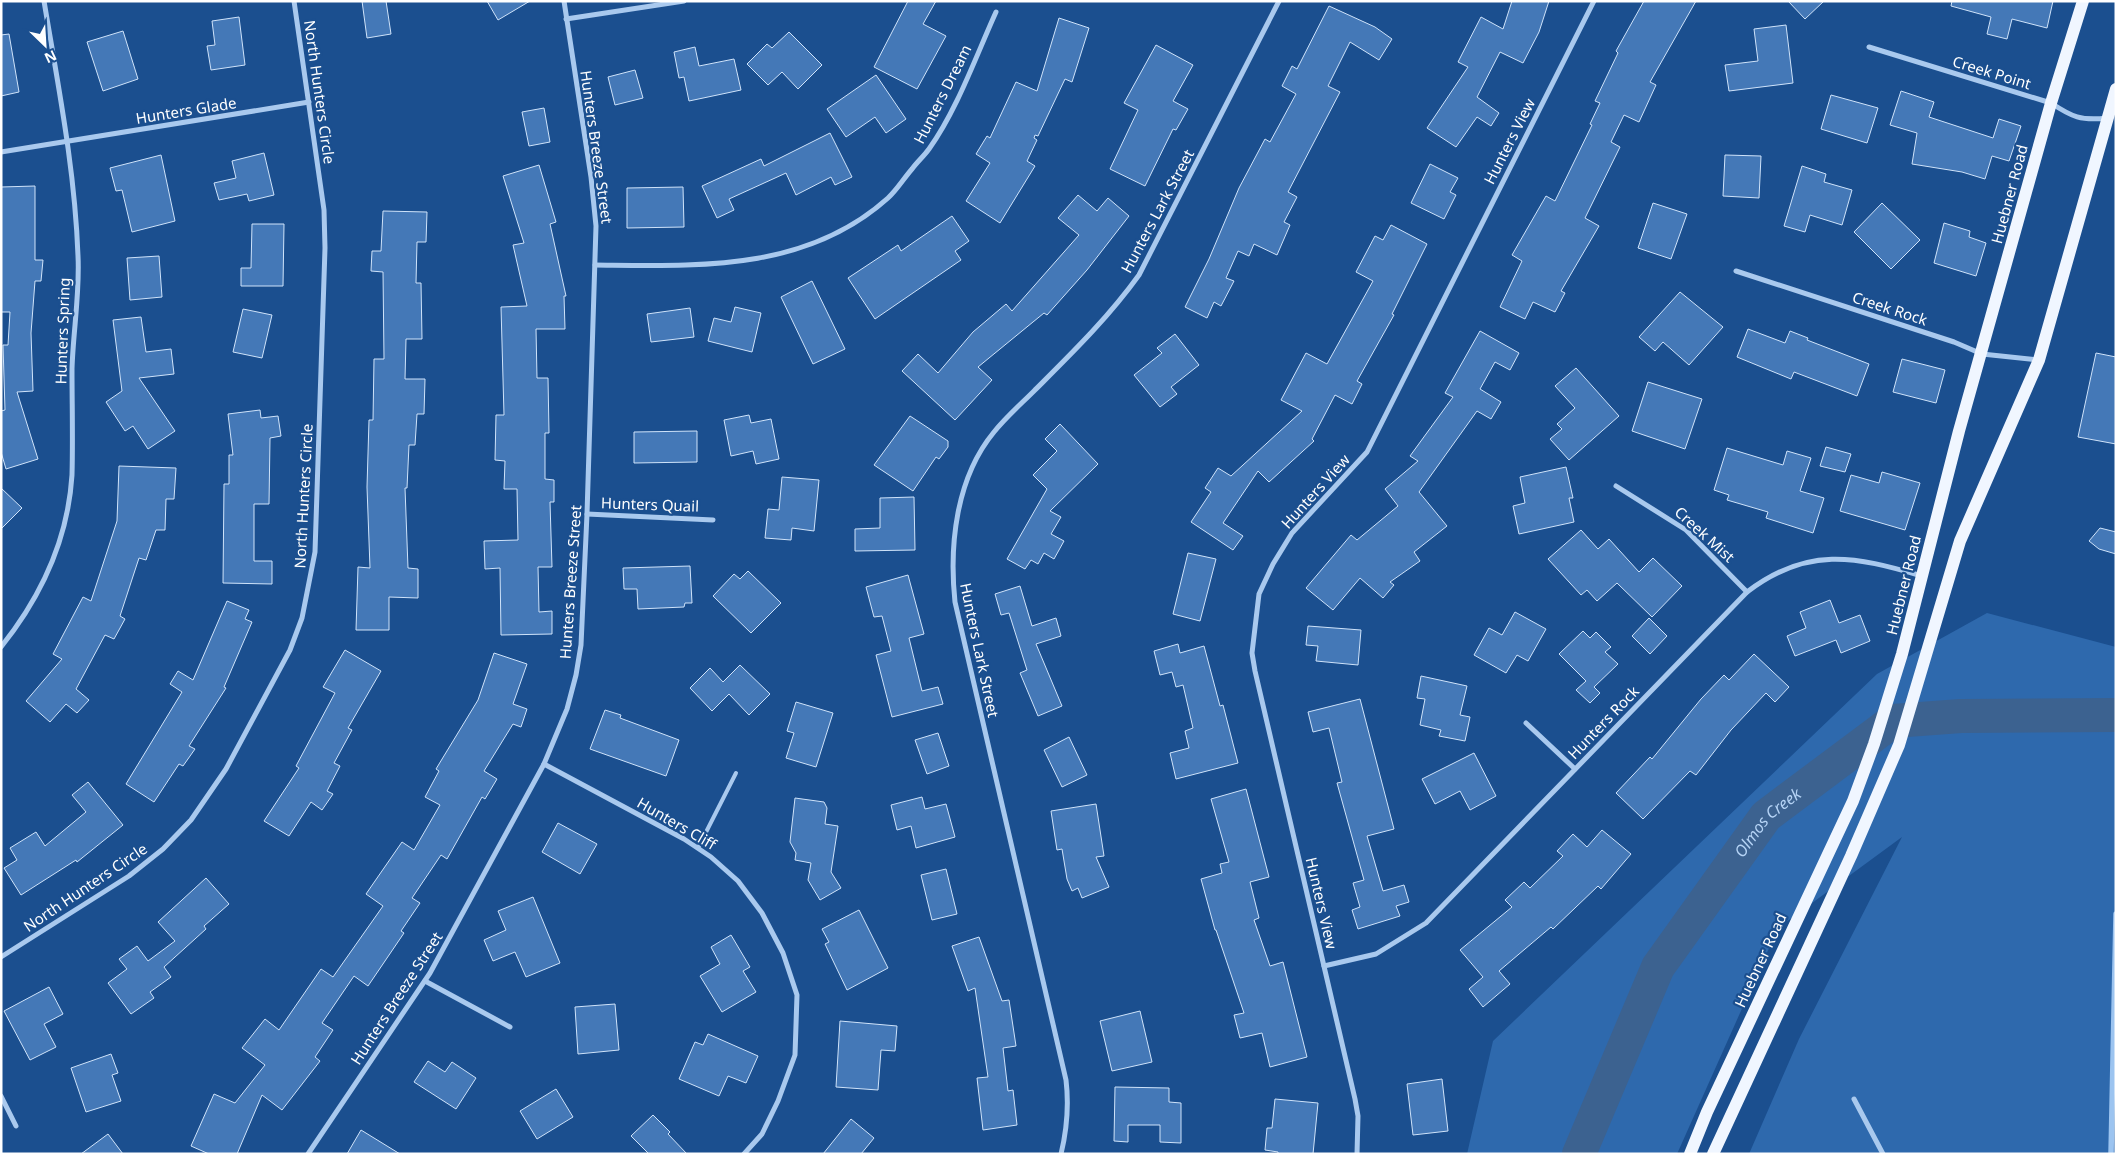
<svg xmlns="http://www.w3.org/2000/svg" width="2117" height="1155" font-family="'Noto Sans',sans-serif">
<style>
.green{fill:#2e69ad}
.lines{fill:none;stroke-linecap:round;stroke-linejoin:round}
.stream{stroke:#9cc4f0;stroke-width:5.5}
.river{stroke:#3c6290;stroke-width:34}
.building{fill:#4478b7;stroke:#cfe3fa}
.service{stroke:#a9c9ee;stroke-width:4}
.minor{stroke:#a9c9ee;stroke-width:5}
.primary{stroke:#f0f6ff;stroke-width:12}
.labels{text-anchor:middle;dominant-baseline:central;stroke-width:4.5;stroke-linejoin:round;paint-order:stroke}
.street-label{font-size:15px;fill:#fff;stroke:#1b4f8f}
.water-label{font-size:16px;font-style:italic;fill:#b5d3f5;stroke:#1b4f8f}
</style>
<rect width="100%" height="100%" fill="#1b4f8f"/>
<polygon class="green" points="1987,613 2116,647 2116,1154 1749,1154 1799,1039 1902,837 1778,928 1677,1154 1467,1154 1493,1041 1877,674"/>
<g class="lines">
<polyline class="stream" points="2111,1154 2116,914"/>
<path class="river" id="s1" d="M1579 1154 1658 967 1766 816 1893 721 1961 716 2116 715"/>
</g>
<g class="building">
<polygon points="362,1 386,1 391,34 367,38"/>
<polygon points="487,1 530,1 498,20"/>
<polygon points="908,1 936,1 923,24 946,36 917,89 874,67"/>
<polygon points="1512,1 1549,1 1539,32 1523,63 1500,52 1477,97 1499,113 1491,126 1477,117 1456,147 1427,128 1468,67 1458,62 1481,17 1503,29"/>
<polygon points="1644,1 1696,1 1650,82 1656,85 1639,122 1624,115 1611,142 1620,147 1585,218 1599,226 1561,291 1565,293 1555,312 1533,302 1525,319 1500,307 1522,261 1512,255 1546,196 1555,201 1592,125 1590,124 1600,103 1595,101 1618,53 1616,51"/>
<polygon points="1788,1 1824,1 1805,19"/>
<polygon points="1952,1 2053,1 2047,28 2012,19 2007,39 1987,34 1991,17 1951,6"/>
<polygon points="1329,6 1375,27 1392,39 1379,60 1350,42 1328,86 1340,92 1288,192 1297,197 1284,222 1290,225 1277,255 1254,244 1249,256 1238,251 1226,278 1234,281 1221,306 1214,302 1207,318 1185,307 1209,259 1239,188 1265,139 1270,142 1296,94 1282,86 1292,66 1297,69"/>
<polygon points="239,17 245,65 211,70 207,46 215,45 212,21"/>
<polygon points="1059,18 1089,28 1072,82 1065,79 1038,136 1035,135 1034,138 1037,140 1027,161 1035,166 1000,223 966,201 990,163 976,154 987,136 990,138 1016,82 1037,91"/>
<polygon points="1786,25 1793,83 1729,91 1725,65 1758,61 1754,29"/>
<polygon points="123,31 138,79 103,91 87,42"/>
<polygon points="789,32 822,65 798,89 782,72 768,85 747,64 767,44 772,48"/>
<polygon points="9,34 19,92 1,96 1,35"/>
<polygon points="1156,45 1193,65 1173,101 1188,109 1176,130 1173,129 1145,186 1110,169 1138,110 1124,103"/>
<polygon points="695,47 699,66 734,59 741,90 689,101 684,77 679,78 674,52"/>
<polygon points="635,70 643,98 615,105 608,77"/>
<polygon points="876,75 906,119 886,133 875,117 846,137 827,109"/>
<polygon points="1901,91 1934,102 1929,117 1993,138 1999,119 2021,126 2009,161 1992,156 1985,179 1962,172 1912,164 1917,133 1890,125"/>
<polygon points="1831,95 1878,108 1867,143 1821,129"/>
<polygon points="544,108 550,142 529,146 522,112"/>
<polygon points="830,133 852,177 835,185 831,177 796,195 786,173 729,199 734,210 717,218 702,186 761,159 764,166"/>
<polygon points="264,153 274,195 249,201 247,194 219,200 214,183 236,178 232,161"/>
<polygon points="161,155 175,221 132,232 122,190 116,191 110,168"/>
<polygon points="1725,155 1761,156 1759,198 1723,196"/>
<polygon points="1430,164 1458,178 1450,192 1456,195 1444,219 1411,203"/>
<polygon points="539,165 556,222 550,224 566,296 564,296 565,329 536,329 537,378 548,378 549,433 545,433 545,479 554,480 554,502 550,502 552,567 538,567 539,612 552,611 552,634 501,635 500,568 485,569 484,541 518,540 517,489 504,489 505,461 495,460 496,415 504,415 501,307 527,306 513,245 524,243 503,176"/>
<polygon points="1802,166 1826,174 1824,182 1852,190 1842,225 1810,215 1805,232 1784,226"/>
<polygon points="35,186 35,260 43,260 41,281 35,281 31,333 33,391 17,392 38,459 6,469 1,452 1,411 5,410 3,345 8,345 10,312 1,312 1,187"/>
<polygon points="683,187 684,227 627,228 627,188"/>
<polygon points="1078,195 1097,211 1108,198 1129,216 1087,270 1047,315 1044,313 978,367 992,380 955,420 902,371 918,354 938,373 973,332 1006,304 1012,311 1079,235 1058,218"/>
<polygon points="1653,203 1687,214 1671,259 1638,248"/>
<polygon points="1882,203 1920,240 1891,269 1854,232"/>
<polygon points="383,211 427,212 426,242 417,242 416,283 421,283 422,339 406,339 405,379 425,379 424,414 417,414 415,445 409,445 407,488 405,488 408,568 418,569 418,598 389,597 389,630 356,630 358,567 370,568 367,487 369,420 373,420 374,359 384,359 383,272 371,271 372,251 381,251"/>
<polygon points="952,216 969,241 955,251 961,260 875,319 848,278 898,245 901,251"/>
<polygon points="1944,223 1970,231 1969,237 1986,243 1976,276 1934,263"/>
<polygon points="252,224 284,224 283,286 241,286 241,268 251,268"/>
<polygon points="1391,225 1427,244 1392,314 1394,315 1357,381 1362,384 1352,404 1335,395 1312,439 1314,441 1269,482 1258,471 1223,523 1243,536 1233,550 1191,522 1211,492 1205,488 1218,468 1231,476 1302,411 1281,400 1306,353 1327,364 1373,281 1356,272 1375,236 1383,240"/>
<polygon points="159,256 162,297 130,300 127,258"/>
<polygon points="812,281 845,349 813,364 781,297"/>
<polygon points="1680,292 1723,327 1689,365 1663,342 1655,351 1639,337"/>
<polygon points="735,307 761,313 752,352 708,341 714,318 731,322"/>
<polygon points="690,308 694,337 651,342 647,314"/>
<polygon points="243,309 272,315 262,358 233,352"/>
<polygon points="141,317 146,352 171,349 174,374 139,378 175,431 148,449 133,426 125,431 106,402 122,391 113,320"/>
<polygon points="1748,329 1785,343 1790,331 1808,338 1807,340 1869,364 1857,396 1794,372 1791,379 1737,357"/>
<polygon points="1480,331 1519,353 1510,370 1495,362 1480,389 1501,402 1491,419 1477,411 1419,492 1447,526 1414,552 1420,561 1390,582 1394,585 1383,598 1360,578 1333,610 1306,588 1351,535 1357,540 1398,506 1385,489 1418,461 1410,456 1453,397 1445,393"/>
<polygon points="1175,334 1199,365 1171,387 1177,394 1160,407 1134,375 1162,353 1157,348"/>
<polygon points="2096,353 2116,357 2116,444 2078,437"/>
<polygon points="1902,359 1945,370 1936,403 1893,392"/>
<polygon points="1576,368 1619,416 1569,460 1550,439 1562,429 1557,424 1575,408 1555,386"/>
<polygon points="1648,382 1702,399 1685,449 1632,431"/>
<polygon points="260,410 261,418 278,416 281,436 270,438 269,504 254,504 254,561 272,561 272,584 223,583 224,484 229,484 229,455 233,455 228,414"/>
<polygon points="749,415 751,423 771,419 779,459 756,464 753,451 731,456 724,420"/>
<polygon points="910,416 948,441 948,447 939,459 936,457 913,491 874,465"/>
<polygon points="1060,424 1098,464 1050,511 1061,517 1051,534 1064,541 1054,559 1044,553 1038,564 1031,560 1025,569 1007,559 1047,489 1033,475 1057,451 1045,439"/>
<polygon points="697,431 697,462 634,463 634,432"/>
<polygon points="1826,447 1851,454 1845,472 1820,466"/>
<polygon points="1727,448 1783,465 1787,451 1811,458 1800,491 1824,498 1813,533 1766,518 1768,512 1727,500 1729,495 1714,490"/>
<polygon points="119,466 176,468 174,499 166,499 165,530 156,530 146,560 139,558 120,616 125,619 114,639 105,635 76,689 89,700 77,713 66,704 50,722 26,701 62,659 53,654 83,597 91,601 117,521"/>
<polygon points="1566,467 1573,498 1569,498 1574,522 1519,534 1513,506 1525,503 1520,477"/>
<polygon points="1882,472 1920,483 1905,530 1840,511 1851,475 1879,483"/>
<polygon points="782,477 819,480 814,531 792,528 791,540 765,538 768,509 779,510"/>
<polygon points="1,488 22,508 1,529"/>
<polygon points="914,497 915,550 855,551 855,529 880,528 880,498"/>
<polygon points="2100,528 2116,532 2116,554 2099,549 2089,541"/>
<polygon points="1581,530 1598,549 1609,539 1639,572 1653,558 1682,586 1652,617 1617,583 1597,601 1587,590 1581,595 1548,559"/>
<polygon points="1188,553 1216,559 1200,621 1173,614"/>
<polygon points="690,566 692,603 685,603 684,607 638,609 637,589 624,589 623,568"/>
<polygon points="748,571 781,603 751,633 713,596 734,574 740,579"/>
<polygon points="908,575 924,634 909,638 922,691 938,687 943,704 892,717 876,655 891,651 882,616 874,617 866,587"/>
<polygon points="1020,586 1032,626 1056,618 1061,636 1036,644 1062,706 1038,716 1020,673 1027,670 1009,613 1001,615 995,594"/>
<polygon points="1830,600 1839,623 1860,615 1870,641 1841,653 1836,640 1795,656 1787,636 1806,628 1800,612"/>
<polygon points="227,601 249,610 245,619 252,622 224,687 226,688 189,746 195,749 183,766 179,764 154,802 126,784 182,692 170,684 178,671 193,680"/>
<polygon points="1515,612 1546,629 1528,661 1517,655 1506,673 1474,655 1489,628 1502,635"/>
<polygon points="1649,618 1667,636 1650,654 1632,636"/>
<polygon points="1308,626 1361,630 1358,665 1316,661 1318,646 1306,645"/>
<polygon points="1583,631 1590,638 1596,632 1611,647 1605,652 1618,664 1594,687 1600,693 1590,703 1576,690 1586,681 1559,654"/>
<polygon points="1178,644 1180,653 1204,646 1220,706 1223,705 1238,763 1176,779 1170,753 1189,748 1185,731 1193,728 1183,685 1176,687 1172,672 1160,675 1154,651"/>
<polygon points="345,650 381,671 348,728 352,730 334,763 340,766 327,791 333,794 322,810 311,802 289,836 264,821 299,768 296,766 335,693 323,687"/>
<polygon points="494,653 527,664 513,704 527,709 521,727 513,724 484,771 497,779 485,799 482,797 447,859 441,855 412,898 420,903 401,931 404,933 368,986 354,976 322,1023 333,1030 315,1057 320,1061 282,1110 262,1095 237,1154 209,1154 191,1146 214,1094 235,1103 265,1065 242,1048 265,1019 279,1030 321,969 333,977 383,906 366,894 402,842 414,850 440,805 425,797 439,771 436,769 478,700"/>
<polygon points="1754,654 1789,687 1775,702 1766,693 1731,730 1696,775 1690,771 1643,819 1616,793 1650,757 1652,759 1701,699 1724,675 1729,680"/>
<polygon points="740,665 770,694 749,715 729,694 712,711 690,688 710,668 723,682"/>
<polygon points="1421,676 1467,686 1460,715 1470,717 1465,741 1439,736 1441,730 1420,725 1425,699 1417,698"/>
<polygon points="1360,699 1394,829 1367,836 1383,891 1404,885 1409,902 1396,906 1400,916 1358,929 1352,910 1360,907 1353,883 1364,880 1337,783 1342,782 1329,728 1313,732 1308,712"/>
<polygon points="796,702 833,713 816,767 786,758 794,733 787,731"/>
<polygon points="605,710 621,715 620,718 679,740 666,776 590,749"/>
<polygon points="938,733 949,766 927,774 915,740"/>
<polygon points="1069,737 1087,775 1062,787 1044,750"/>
<polygon points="1474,753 1496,796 1470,810 1460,791 1435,804 1422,779"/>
<polygon points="88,782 123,825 77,862 76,860 21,895 4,868 17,860 10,848 36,832 45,846 86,812 72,795"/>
<polygon points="1246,789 1269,877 1250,882 1259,918 1254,920 1270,966 1283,962 1307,1057 1270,1067 1262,1033 1240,1038 1234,1015 1244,1013 1216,930 1215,930 1201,879 1222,873 1220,864 1229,862 1211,799"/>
<polygon points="922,797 925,809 946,804 955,837 916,848 911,826 897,830 891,805"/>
<polygon points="795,798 824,802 827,808 825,824 838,826 831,872 841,888 820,900 808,880 811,863 795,860 796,853 790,842"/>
<polygon points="1096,804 1104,856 1096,857 1109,887 1082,898 1078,888 1072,891 1067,879 1062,849 1057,850 1051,811"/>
<polygon points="558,823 597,844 580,874 542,852"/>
<polygon points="1602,830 1631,854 1601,889 1598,886 1553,929 1551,927 1499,971 1510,984 1483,1007 1469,989 1483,977 1460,950 1512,907 1505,900 1524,882 1530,888 1563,856 1557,851 1573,834 1587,847"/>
<polygon points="946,869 957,914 932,920 921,875"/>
<polygon points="206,878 229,904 204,926 206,929 164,967 171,977 150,992 154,998 131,1014 108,983 127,969 119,959 137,946 148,961 175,941 158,922"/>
<polygon points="533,897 560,963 526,977 515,952 493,961 484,940 506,930 498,911"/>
<polygon points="859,910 888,968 847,990 825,944 829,942 822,929"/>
<polygon points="731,935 750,967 743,971 756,992 722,1012 700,976 720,964 711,947"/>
<polygon points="979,937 1002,1001 1009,1000 1016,1046 1003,1048 1008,1091 1013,1090 1017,1125 983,1130 977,1078 988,1077 975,988 968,991 952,946"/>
<polygon points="49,987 63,1014 44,1024 56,1047 30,1060 4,1011"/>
<polygon points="615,1004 619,1050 578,1054 575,1007"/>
<polygon points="1140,1011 1152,1062 1112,1071 1100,1021"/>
<polygon points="840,1021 897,1026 895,1051 881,1050 878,1090 836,1087"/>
<polygon points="708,1034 758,1056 746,1083 728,1076 719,1096 679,1079 695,1042 703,1045"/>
<polygon points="111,1054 118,1073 112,1075 121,1101 86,1112 71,1068"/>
<polygon points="428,1061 445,1072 452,1062 476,1078 456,1109 414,1082"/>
<polygon points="1442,1079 1448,1131 1413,1135 1407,1084"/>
<polygon points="1115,1087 1169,1088 1169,1102 1181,1103 1181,1143 1160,1142 1160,1125 1128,1125 1128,1142 1114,1141"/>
<polygon points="556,1089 573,1117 537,1139 520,1111"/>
<polygon points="1275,1099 1318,1103 1313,1154 1278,1154 1278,1152 1265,1150 1267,1128 1272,1128"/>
<polygon points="653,1115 670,1132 668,1134 687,1154 649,1154 631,1136"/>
<polygon points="851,1119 874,1138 861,1154 823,1154"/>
<polygon points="361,1130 400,1154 347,1154"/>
<polygon points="108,1134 123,1154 81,1154"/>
</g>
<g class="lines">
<polyline class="service" points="698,848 736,773"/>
<g class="minor">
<polyline points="566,19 684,1"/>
<path d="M1869 47 2051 103C2072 117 2081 121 2107 118"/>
<polyline points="1,152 309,102"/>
<path d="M595 265C697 266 806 272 888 198 897 190 904 178 912 169 917 162 924 156 929 149 957 110 976 56 996 12"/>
<polyline points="1736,271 1954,342 1982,354 2038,360"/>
<polyline points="1616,486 1686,530 1747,592"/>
<polyline points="587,514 713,520"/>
<path d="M1 647C41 597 68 539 72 475 73 440 72 404 72 369 73 332 80 293 78 256 75 170 58 85 44 1"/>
<polyline points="1526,723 1575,769"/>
<polyline points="544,764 684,839 711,857 738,881 762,913 783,953 797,995 795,1055 778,1101 762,1134 744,1154"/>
<polyline points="1,957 129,876 163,849 191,820 226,769 290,650 302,618 315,552 325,248 324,210 294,1"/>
<path d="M1324 966 1376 954 1426 923 1747 592C1807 546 1855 556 1922 576"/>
<polyline points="425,981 510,1027"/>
<polyline points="1,1096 16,1126"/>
<polyline points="1854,1099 1883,1154"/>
<polyline points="308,1154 430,973 544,764 567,709 576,675 581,645 587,514 596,226 591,177 564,1"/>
<path d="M1061 1154C1067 1129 1069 1105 1066 1080L955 602C949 545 956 478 994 432 1006 417 1021 404 1034 391 1072 353 1108 318 1139 275L1279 1"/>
<polyline points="1357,1154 1358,1116 1355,1099 1255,671 1252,653 1259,594 1273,564 1292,533 1367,452 1594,1"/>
</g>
<g class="primary">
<polyline points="1690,1154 1707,1112 1853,801 1874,744 1902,654 1959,431 2051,103 2083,1"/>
<polyline points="1713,1154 1851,856 1899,745 1960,541 2039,360 2116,89"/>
</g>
</g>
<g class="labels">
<g class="street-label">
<text transform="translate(1992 72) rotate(17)">Creek Point</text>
<text transform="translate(320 92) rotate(82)">North Hunters Circle</text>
<text transform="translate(942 94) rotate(-63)">Hunters Dream</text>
<text transform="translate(186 110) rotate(-9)">Hunters Glade</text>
<text transform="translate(1509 141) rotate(-63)">Hunters View</text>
<text transform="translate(597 147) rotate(82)">Hunters Breeze Street</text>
<text transform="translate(2009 194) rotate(-75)">Huebner Road</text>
<text transform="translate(1157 211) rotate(-62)">Hunters Lark Street</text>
<text transform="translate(1890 308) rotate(18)">Creek Rock</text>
<text transform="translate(62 331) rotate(-88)">Hunters Spring</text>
<text transform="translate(1315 491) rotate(-48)">Hunters View</text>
<text transform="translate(303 496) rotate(-87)">North Hunters Circle</text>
<text transform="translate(650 504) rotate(2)">Hunters Quail</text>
<text transform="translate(1705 534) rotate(42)">Creek Mist</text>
<text transform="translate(570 582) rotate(-86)">Hunters Breeze Street</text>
<text transform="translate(1903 585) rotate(-76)">Huebner Road</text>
<text transform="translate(980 650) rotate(78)">Hunters Lark Street</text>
<text transform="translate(1603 722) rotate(-46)">Hunters Rock</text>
<text transform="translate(677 823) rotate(30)">Hunters Cliff</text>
<text transform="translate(85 887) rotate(-34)">North Hunters Circle</text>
<text transform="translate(1322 903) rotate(77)">Hunters View</text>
<text transform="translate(1760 960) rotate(-65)">Huebner Road</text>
<text transform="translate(396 998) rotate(-57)">Hunters Breeze Street</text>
</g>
<g class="water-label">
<text stroke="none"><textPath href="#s1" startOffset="385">Olmos Creek</textPath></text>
</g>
</g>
<rect width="2117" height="1155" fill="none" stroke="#ffffff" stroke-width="5"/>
<g transform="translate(45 45) rotate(155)" stroke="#1b4f8f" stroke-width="4" paint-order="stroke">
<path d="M0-4L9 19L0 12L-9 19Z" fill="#ffffff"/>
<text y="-8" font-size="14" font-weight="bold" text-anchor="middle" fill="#ffffff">N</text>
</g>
</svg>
